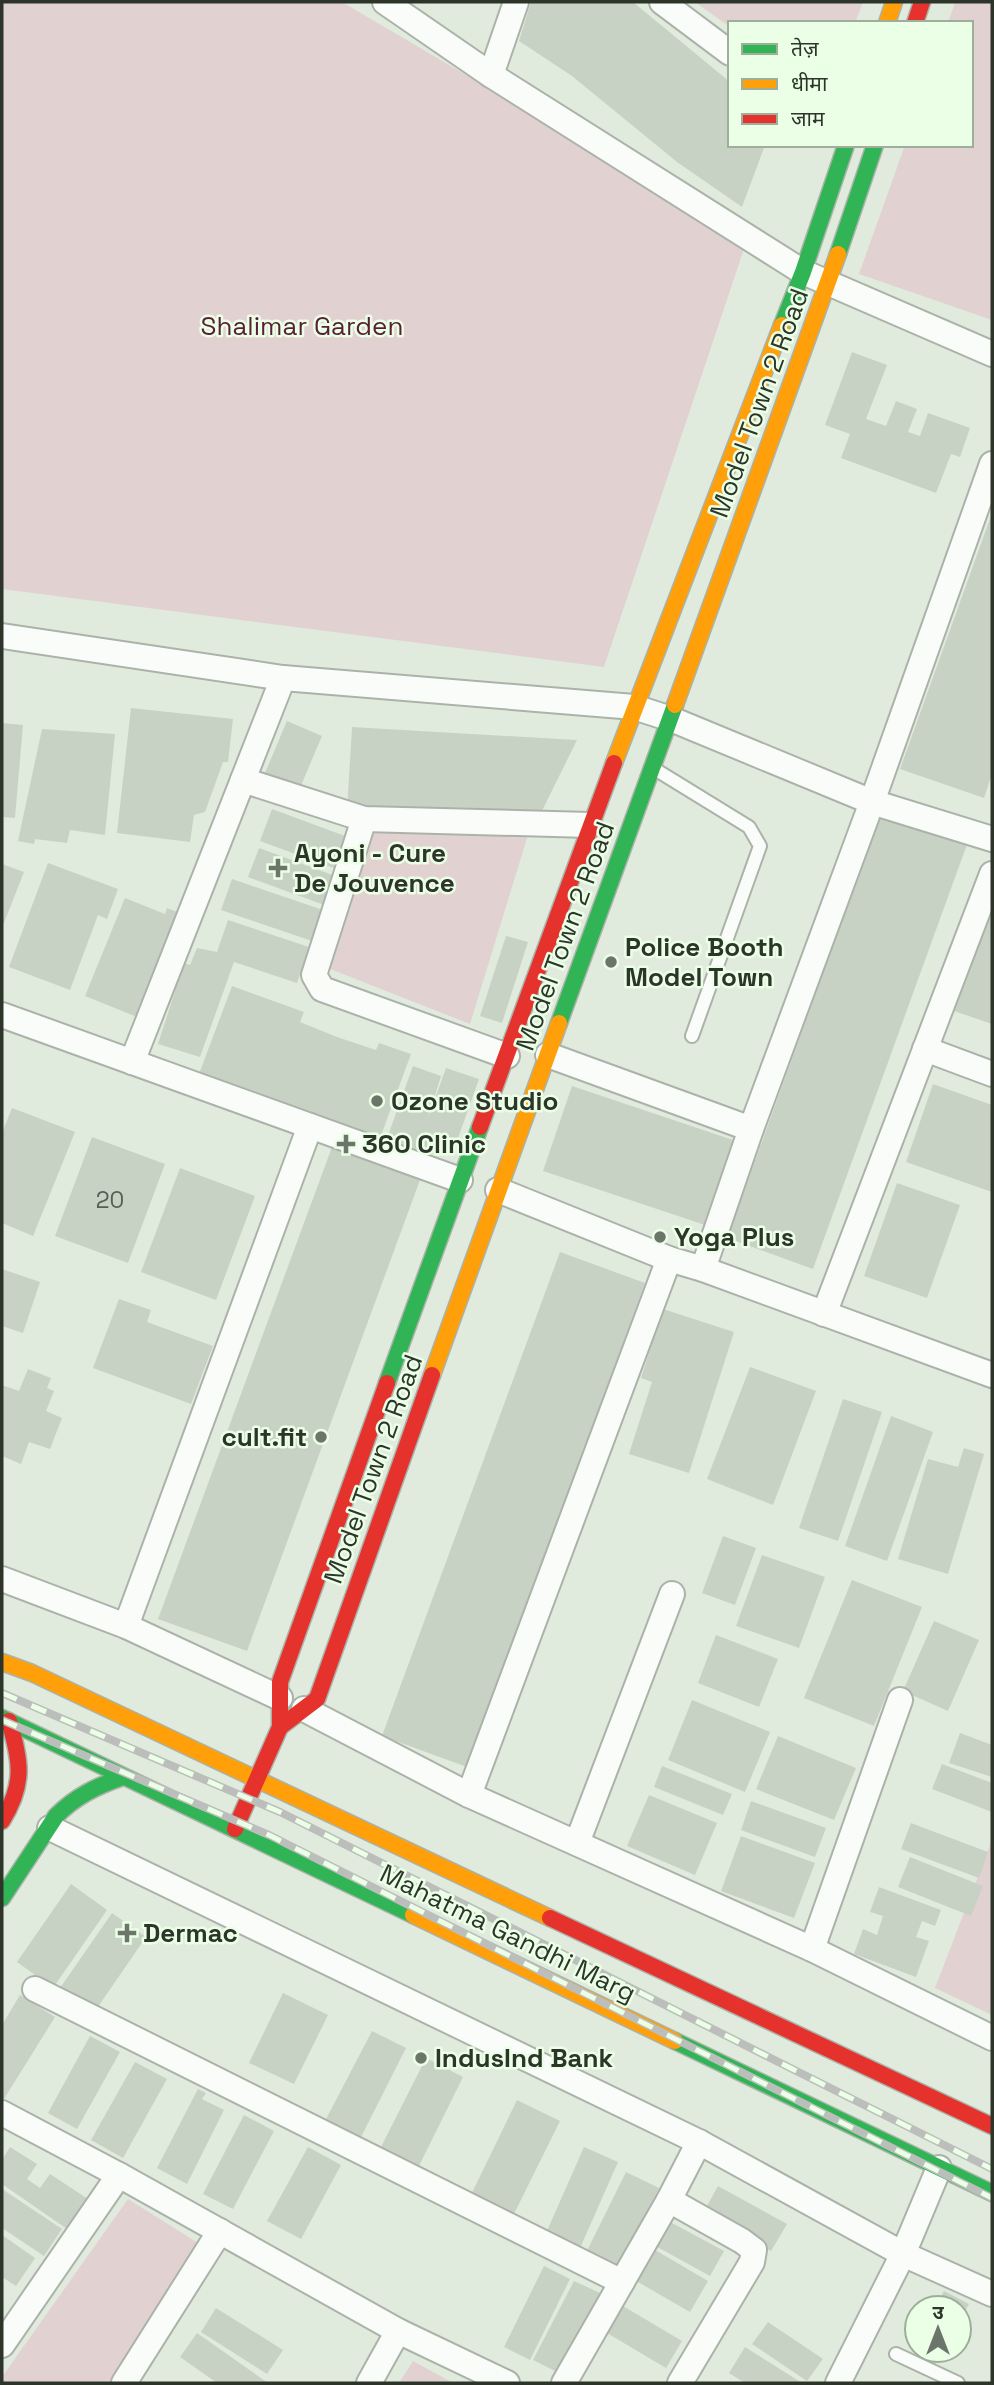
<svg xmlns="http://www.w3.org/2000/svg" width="994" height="2385" font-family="'Space Grotesk','Noto Sans Devanagari',sans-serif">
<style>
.green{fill:#e2d1d1}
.building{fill:#c7d2c5}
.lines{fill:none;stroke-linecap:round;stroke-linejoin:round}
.lane-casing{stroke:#abb3a9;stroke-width:16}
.street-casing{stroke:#abb3a9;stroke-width:28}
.fast-casing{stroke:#abb3a9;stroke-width:19}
.slow-casing{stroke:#abb3a9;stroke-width:19}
.jam-casing{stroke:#abb3a9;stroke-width:19}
.lane{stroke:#fafcfa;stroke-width:12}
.street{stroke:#fafcfa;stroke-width:24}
.fast{stroke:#30b455;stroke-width:16}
.slow{stroke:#ff9f0a;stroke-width:16}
.jam{stroke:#e5322d;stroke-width:16}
.rail-casing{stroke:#bbbebb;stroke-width:8}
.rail{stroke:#eaffe5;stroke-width:5;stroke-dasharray:16;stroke-linecap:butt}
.poi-dot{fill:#6c756a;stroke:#eaffe5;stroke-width:2.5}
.labels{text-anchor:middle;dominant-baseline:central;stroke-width:5;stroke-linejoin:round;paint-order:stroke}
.number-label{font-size:23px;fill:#565f54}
.park-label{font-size:26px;fill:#591e36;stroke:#eaffe5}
.street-label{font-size:26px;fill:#2d352b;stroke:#eaffe5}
.poi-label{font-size:26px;font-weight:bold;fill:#2d352b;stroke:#eaffe5;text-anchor:start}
</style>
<rect width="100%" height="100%" fill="#e0ebde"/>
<g class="green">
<polygon points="2,2 342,2 747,240 604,667 2,589"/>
<polygon points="695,2 863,2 855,23 730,23 730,27"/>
<polygon points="955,2 992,2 992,320 859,274 905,145 971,145 971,23 948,23"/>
<polygon points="375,827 528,835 470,1024 330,969"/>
<polygon points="992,1840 992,2015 935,1988"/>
<polygon points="128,2199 214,2253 133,2383 2,2383 2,2377"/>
<polygon points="413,2361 453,2383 399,2383"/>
</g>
<g class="building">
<polygon points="531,2 633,2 730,82 730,145 765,145 742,207 677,162 572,76 519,41"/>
<polygon points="852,352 887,365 866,419 886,426 896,401 917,409 908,432 920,436 928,413 970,428 960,457 951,454 936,493 841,458 850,434 825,425"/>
<polygon points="992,513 992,774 984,798 900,769"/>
<polygon points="131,708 233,719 228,762 223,762 205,812 194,815 190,842 117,833"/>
<polygon points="287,721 322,736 297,795 262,780"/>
<polygon points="2,723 23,725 15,818 2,817"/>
<polygon points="352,727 542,738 577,740 537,821 347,811"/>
<polygon points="42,729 115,734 105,835 70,830 67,843 35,839 34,844 18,841"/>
<polygon points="883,808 969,839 813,1269 727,1238"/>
<polygon points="272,809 353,839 342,871 260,841"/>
<polygon points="259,848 338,877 327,906 248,877"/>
<polygon points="48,863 118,889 107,919 98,915 70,990 9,967"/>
<polygon points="2,864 24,872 2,928"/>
<polygon points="232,879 323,910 312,941 221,910"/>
<polygon points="125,898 165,914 167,908 185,915 142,1019 85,996"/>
<polygon points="992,907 992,1024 954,1011"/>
<polygon points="228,920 309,947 297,983 234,962 200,1057 158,1044 184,963 190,965 197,948 217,952"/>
<polygon points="506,936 528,942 502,1023 480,1016"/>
<polygon points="232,986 304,1012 300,1022 337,1037 376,1050 379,1043 411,1054 379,1141 199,1074"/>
<polygon points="413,1066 441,1076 427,1121 446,1068 479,1079 457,1141 436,1154 414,1154 385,1144"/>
<polygon points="933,1084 992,1105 992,1192 906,1162"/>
<polygon points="572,1086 745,1144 717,1229 543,1171"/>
<polygon points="12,1108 75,1132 33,1236 2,1223 2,1133"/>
<polygon points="92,1137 165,1164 128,1263 55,1236"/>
<polygon points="332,1147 420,1180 247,1651 158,1619"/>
<polygon points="180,1168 255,1196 216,1300 141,1272"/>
<polygon points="897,1183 960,1205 927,1298 864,1276"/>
<polygon points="560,1252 645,1283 467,1767 382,1736"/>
<polygon points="2,1269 40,1282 23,1333 2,1326"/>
<polygon points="119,1299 151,1310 147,1322 213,1346 191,1404 93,1368"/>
<polygon points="663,1309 734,1332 689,1473 629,1454 652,1382 641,1378"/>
<polygon points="750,1367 816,1391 773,1505 707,1479"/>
<polygon points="28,1369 51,1378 47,1388 54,1391 46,1411 62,1418 50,1449 29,1442 21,1464 2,1456 2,1385 19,1391"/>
<polygon points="843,1399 882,1412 838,1541 799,1528"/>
<polygon points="891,1416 933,1432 887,1561 845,1546"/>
<polygon points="964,1448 984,1454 948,1574 898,1559 928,1459 958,1467"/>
<polygon points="723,1536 756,1548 735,1605 702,1593"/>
<polygon points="762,1555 825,1577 799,1648 736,1626"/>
<polygon points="852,1580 922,1607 874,1726 804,1698"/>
<polygon points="934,1621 979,1640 948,1711 903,1691"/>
<polygon points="716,1635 778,1659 759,1707 698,1683"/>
<polygon points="692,1700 770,1732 745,1792 668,1760"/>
<polygon points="960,1733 992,1745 992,1777 949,1763"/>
<polygon points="778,1736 856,1768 834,1820 756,1789"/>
<polygon points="942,1764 992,1783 992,1812 932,1789"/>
<polygon points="662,1766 732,1794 723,1815 654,1787"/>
<polygon points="649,1795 717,1823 695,1875 627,1846"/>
<polygon points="751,1801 826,1828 815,1857 741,1830"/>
<polygon points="911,1823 988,1852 979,1878 901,1849"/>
<polygon points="741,1836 815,1863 794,1918 721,1891"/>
<polygon points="910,1857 983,1886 971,1916 898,1887"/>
<polygon points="71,1884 107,1910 53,1988 17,1962"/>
<polygon points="879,1887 941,1910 935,1926 922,1921 916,1937 929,1941 916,1977 854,1954 863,1929 877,1935 883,1916 870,1912"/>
<polygon points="112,1913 146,1937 93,2014 58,1991"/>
<polygon points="283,1993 328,2015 294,2084 249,2063"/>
<polygon points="20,1995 55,2017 4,2099 2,2097 2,2025"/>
<polygon points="372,2031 406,2048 359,2141 324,2123"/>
<polygon points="90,2036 120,2052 77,2129 48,2113"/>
<polygon points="426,2058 463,2077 416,2172 378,2153"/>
<polygon points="135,2062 167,2079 123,2158 91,2140"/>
<polygon points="198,2089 206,2093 202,2099 224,2110 187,2184 157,2168"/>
<polygon points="517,2100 560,2121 510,2222 468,2201"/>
<polygon points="244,2115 274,2131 233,2209 203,2194"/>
<polygon points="10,2147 37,2164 27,2179 40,2188 50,2174 88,2199 67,2229 2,2184 2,2160"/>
<polygon points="308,2147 341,2165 301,2239 267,2221"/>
<polygon points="584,2147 618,2162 577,2255 543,2240"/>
<polygon points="626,2172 659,2188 616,2275 583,2259"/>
<polygon points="718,2186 787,2224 771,2251 702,2215"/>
<polygon points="2,2189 62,2229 44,2256 2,2228"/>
<polygon points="663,2218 724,2251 710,2276 650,2243"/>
<polygon points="2,2235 35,2258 16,2286 2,2277"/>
<polygon points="650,2247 708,2281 690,2312 631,2278"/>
<polygon points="544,2266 570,2279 530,2360 504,2347"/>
<polygon points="574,2281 600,2293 559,2373 533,2360"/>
<polygon points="944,2291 969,2304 959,2322 959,2308 935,2308"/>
<polygon points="623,2306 682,2341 666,2368 607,2333"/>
<polygon points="216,2308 283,2350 267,2374 201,2332"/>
<polygon points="768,2322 823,2359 807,2381 752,2344"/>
<polygon points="197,2333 268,2383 217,2383 180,2357"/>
<polygon points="917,2340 917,2350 943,2350 935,2365 911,2351"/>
<polygon points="745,2347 802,2383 745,2383 729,2373"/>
</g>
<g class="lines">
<g class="lane-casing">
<g id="lane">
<polyline points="653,768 749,827 760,846 692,1036"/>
<polyline points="896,2354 958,2383"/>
</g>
</g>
<g class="street-casing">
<g id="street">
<polyline points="385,2 491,75 803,272 992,354"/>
<polyline points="662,2 730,53"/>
<polyline points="491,75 516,2"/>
<polyline points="2,636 283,678 634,707 671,719 872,802 992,839"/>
<polyline points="243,780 364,819 590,825"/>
<polyline points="364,819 314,975 322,989 507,1056"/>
<polyline points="2,1015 460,1180"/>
<polyline points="925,1049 992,1074"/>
<polyline points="548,1055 751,1129"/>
<polyline points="132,1062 283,678"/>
<polyline points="498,1190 669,1259 703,1269 992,1375"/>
<polyline points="703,1269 751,1129 872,802 992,464"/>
<polyline points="824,1314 992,874"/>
<polyline points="2,1579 126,1626 280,1698"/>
<polyline points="126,1626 310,1126"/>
<polyline points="304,1709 469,1795 812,1949 992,2038"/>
<polyline points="469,1795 669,1259"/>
<polyline points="50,1828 699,2142 903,2254 992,2294"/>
<polyline points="577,1843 672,1594"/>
<polyline points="812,1949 900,1700"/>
<polyline points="35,1989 622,2282"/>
<polyline points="2,2113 119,2175 398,2331 507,2383"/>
<polyline points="669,2200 742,2241 754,2250 752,2262 680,2383"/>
<polyline points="2,2345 119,2175"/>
<polyline points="124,2383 220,2231"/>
<polyline points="369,2383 398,2331"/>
<polyline points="564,2383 669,2200 699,2142"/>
<polyline points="838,2383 903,2254 939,2168"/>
</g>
</g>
<g class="fast-casing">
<g id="fast">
<polyline points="838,254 875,145"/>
<polyline points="782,325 803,272 846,145"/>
<polyline points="559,1023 675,705"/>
<polyline points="387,1383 480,1127"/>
<polyline points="2,1718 413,1915"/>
<path d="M2 1898 56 1816C76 1796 97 1786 123 1777"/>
<polyline points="675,2041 992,2193"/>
</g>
</g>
<g class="slow-casing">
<g id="slow">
<polyline points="887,23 894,2"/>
<polyline points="675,705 838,254"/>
<polyline points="614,763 782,325"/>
<polyline points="432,1375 559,1023"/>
<polyline points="2,1662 32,1673 550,1918"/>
<polyline points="413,1915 675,2041"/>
</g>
</g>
<g class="jam-casing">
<g id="jam">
<polyline points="915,23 922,2"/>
<polyline points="480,1127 614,763"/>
<polyline points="280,1727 317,1699 432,1375"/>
<path d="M2 1821C25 1784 21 1761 9 1721"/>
<polyline points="235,1829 280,1727 280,1682 387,1383"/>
<polyline points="550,1918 992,2126"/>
</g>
</g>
<use href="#lane" class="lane"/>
<use href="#street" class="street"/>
<use href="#fast" class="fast"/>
<use href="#slow" class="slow"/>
<use href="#jam" class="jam"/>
<g class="rail-casing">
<g id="rail">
<polyline points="2,1693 280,1812 992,2169"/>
<polyline points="2,1720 269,1835 992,2198"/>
</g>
</g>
<use href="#rail" class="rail"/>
</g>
<g class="poi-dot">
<path d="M274.5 857.5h7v7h7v7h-7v7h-7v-7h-7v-7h7z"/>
<circle cx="611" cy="962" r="7"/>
<circle cx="377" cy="1101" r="7"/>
<path d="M342.5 1133.5h7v7h7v7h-7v7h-7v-7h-7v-7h7z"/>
<circle cx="660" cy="1237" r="7"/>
<circle cx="321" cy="1437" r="7"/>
<path d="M123.5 1922.5h7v7h7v7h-7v7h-7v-7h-7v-7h7z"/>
<circle cx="421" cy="2058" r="7"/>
</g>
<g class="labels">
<g class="number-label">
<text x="110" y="1200">20</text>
</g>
<g class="park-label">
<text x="302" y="326">Shalimar Garden</text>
</g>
<g class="street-label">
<text transform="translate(759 403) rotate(-70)">Model Town 2 Road</text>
<text transform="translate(565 936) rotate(-70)">Model Town 2 Road</text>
<text transform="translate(373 1469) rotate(-70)">Model Town 2 Road</text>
<text transform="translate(508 1933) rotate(26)">Mahatma Gandhi Marg</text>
</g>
<g class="poi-label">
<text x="294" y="853">Ayoni - Cure<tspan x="294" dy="30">De Jouvence</tspan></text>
<text x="625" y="947">Police Booth<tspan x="625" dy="30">Model Town</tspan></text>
<text x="391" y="1101">Ozone Studio</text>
<text x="362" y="1144">360 Clinic</text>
<text x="674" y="1237">Yoga Plus</text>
<text x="307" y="1437" text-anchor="end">cult.fit</text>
<text x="143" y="1933">Dermac</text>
<text x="435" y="2058">IndusInd Bank</text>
</g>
</g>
<rect width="994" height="2385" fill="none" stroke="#2d352b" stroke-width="7"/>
<rect x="728" y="21" width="245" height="126" fill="#eaffe5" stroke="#9eae9b" stroke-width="2"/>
<rect x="742" y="44" width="35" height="10" fill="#30b455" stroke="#9eae9b" stroke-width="2"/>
<text x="791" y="56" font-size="21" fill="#2d352b">तेज़</text>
<rect x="742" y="79" width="35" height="10" fill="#ff9f0a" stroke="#9eae9b" stroke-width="2"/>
<text x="791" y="91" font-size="21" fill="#2d352b">धीमा</text>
<rect x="742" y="114" width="35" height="10" fill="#e5322d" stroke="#9eae9b" stroke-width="2"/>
<text x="791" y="126" font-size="21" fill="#2d352b">जाम</text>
<g transform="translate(938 2329)"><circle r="33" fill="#eaffe5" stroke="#9eae9b" stroke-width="2"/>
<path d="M0-5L12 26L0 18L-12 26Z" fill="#6c756a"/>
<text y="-10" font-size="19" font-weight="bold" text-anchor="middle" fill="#2d352b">उ</text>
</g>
</svg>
